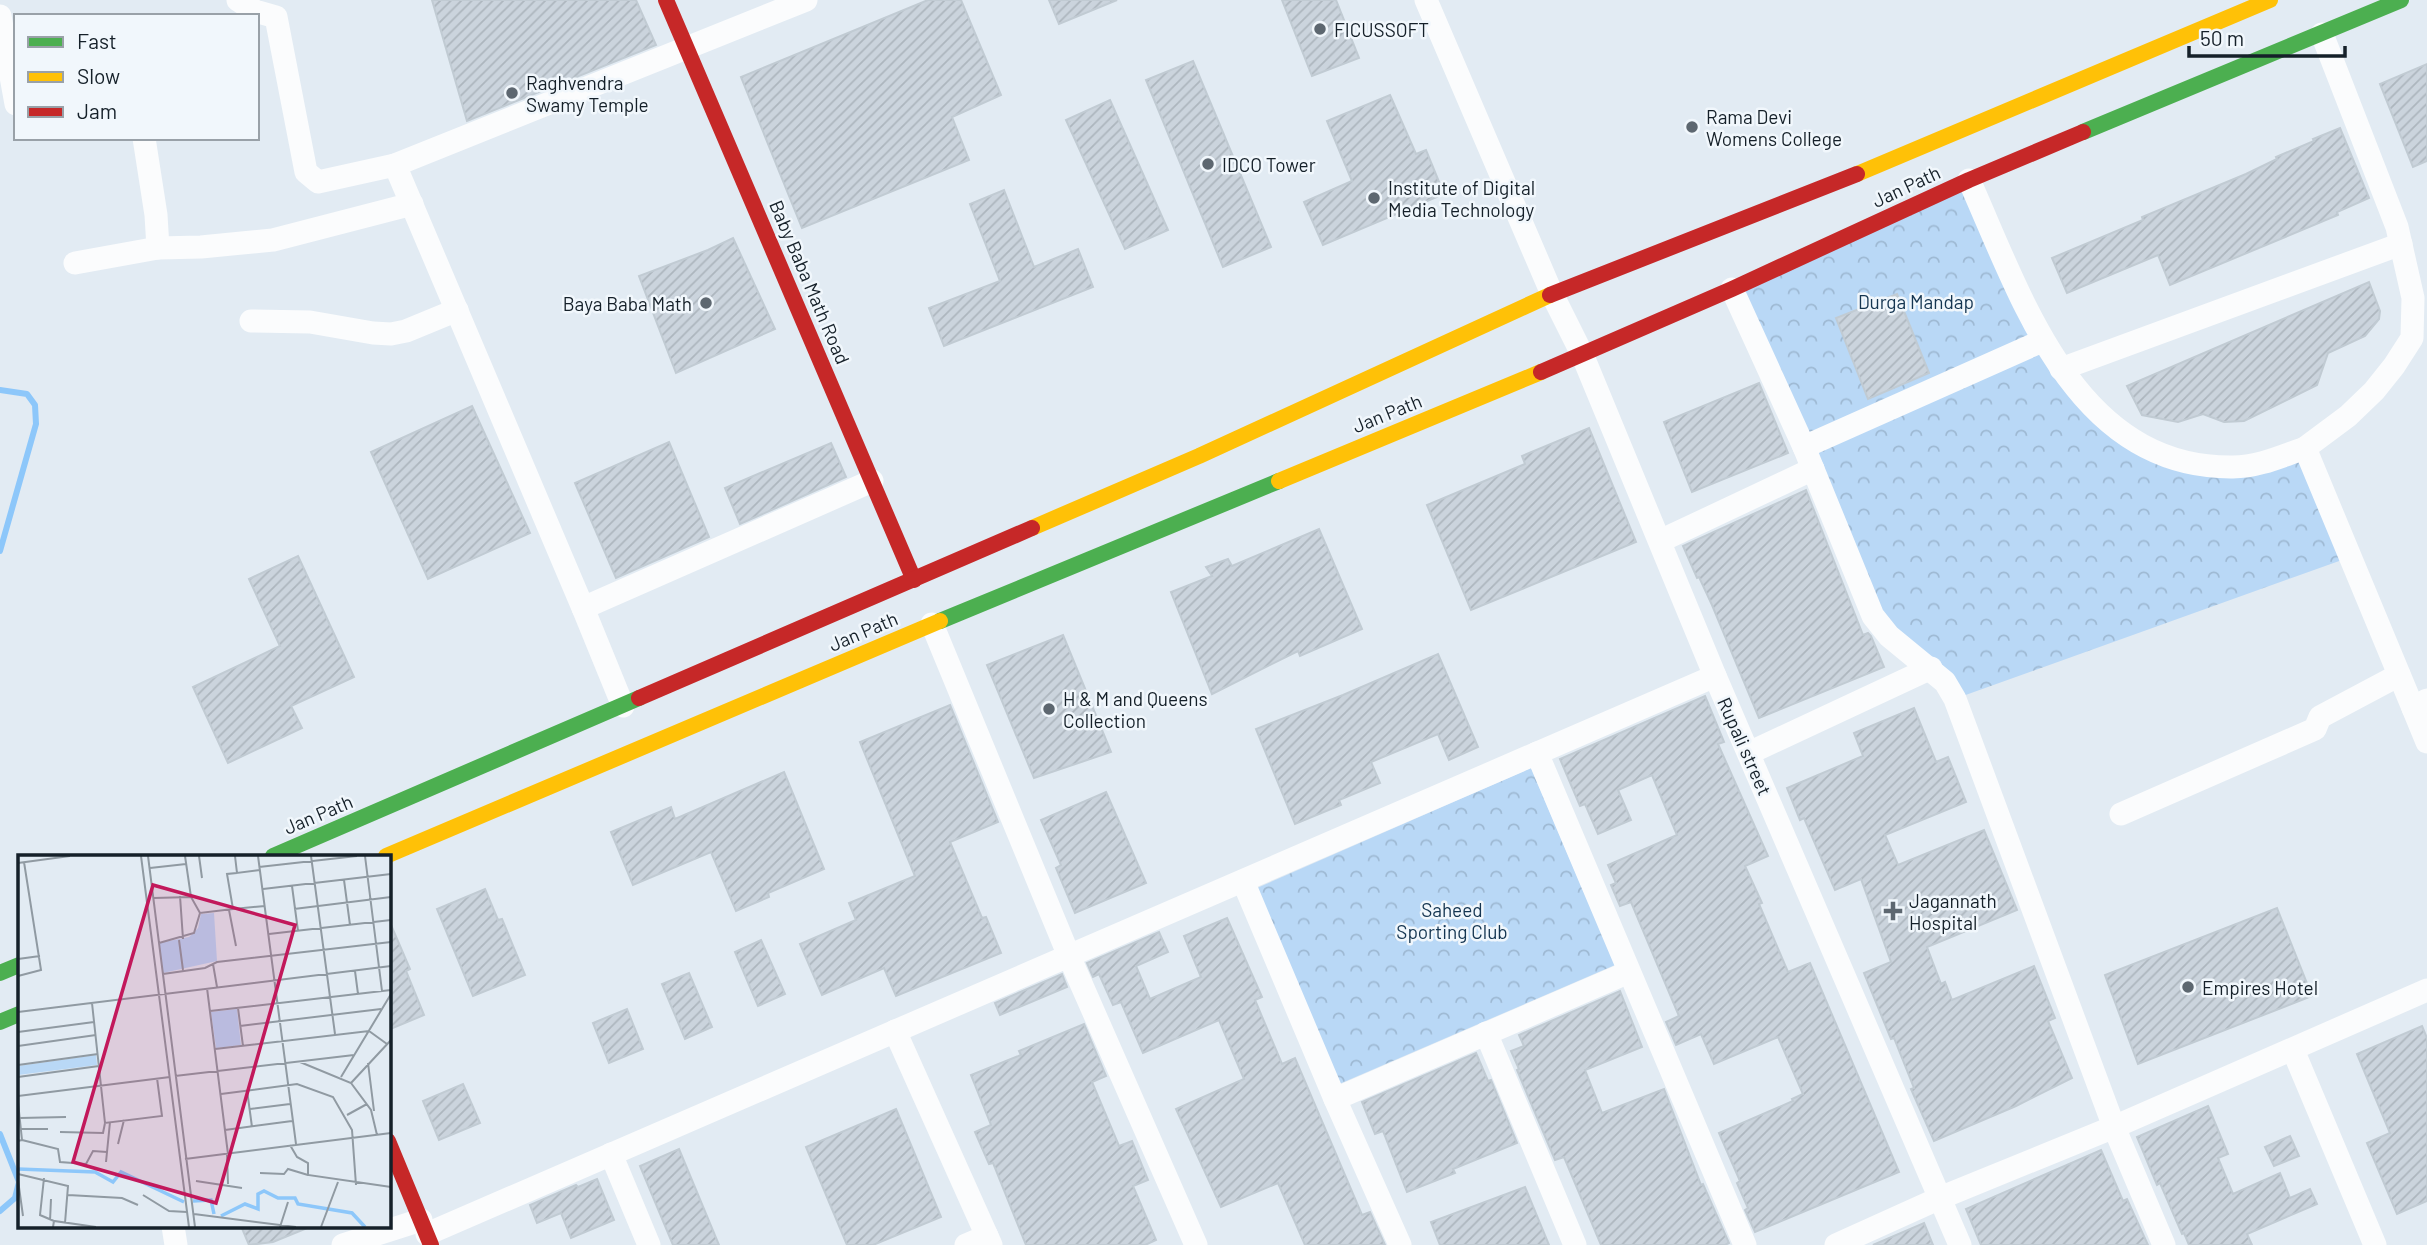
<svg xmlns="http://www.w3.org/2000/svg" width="2427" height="1245" font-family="Barlow,sans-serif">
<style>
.park{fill:url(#park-crowns)}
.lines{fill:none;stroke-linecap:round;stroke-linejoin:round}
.stream{stroke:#8dc7fa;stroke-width:6}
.building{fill:url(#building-hatch);stroke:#c1cbd3;stroke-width:2}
.street{stroke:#fbfcfd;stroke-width:23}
.fast{stroke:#4caf50;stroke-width:16}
.slow{stroke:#ffc107;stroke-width:16}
.jam{stroke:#c62828;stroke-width:16}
.poi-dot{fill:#5d6770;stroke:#f1f7fc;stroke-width:2.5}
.labels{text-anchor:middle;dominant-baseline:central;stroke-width:5;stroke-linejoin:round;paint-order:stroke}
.poi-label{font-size:19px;fill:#152029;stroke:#f1f7fc;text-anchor:start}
.street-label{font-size:19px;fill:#152029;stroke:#f1f7fc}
.park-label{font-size:19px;fill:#143551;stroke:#f1f7fc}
.inset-river{fill:none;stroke:#8dc7fa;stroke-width:3.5}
.inset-road{fill:none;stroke:#909aa2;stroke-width:2}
.view{fill:#c2185b;fill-opacity:0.15;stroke:#c2185b;stroke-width:3.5}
.inset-edge{fill:none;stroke:#152029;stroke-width:3.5}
</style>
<defs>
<pattern id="park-crowns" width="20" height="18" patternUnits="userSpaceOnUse" patternTransform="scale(1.75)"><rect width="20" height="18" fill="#b9d8f6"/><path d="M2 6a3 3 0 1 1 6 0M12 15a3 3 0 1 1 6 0" fill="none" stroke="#9eb9d3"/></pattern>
<pattern id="building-hatch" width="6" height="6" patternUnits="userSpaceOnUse" patternTransform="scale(1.75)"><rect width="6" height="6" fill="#cbd4dd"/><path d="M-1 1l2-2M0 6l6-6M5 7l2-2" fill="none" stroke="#adb6be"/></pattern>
</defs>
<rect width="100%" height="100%" fill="#e2ebf3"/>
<g class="park">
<polygon points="1967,185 2038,339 1805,443 1736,290"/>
<polygon points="2041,344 2089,409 2184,464 2303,452 2342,560 1960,697 1879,615 1812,450"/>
<polygon points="1531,768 1615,965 1337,1085 1257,888"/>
</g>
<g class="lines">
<g class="stream">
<polyline points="0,390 27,394 35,405 36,424 0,551"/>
<polyline points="0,1134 19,1182 15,1198 0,1211"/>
</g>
</g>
<g class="building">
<polygon points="432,0 636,0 656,45 467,121"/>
<polygon points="928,0 961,0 1001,95 952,117 969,160 802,228 741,77"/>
<polygon points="1049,0 1117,0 1059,24"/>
<polygon points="1282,0 1336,0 1359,58 1312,76"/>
<polygon points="1193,61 1271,247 1223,267 1146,80"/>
<polygon points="2427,64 2427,161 2413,167 2380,84"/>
<polygon points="1390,95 1416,154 1426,150 1444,194 1323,245 1304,202 1352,181 1327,121"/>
<polygon points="1110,100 1168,230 1125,249 1066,120"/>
<polygon points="2340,128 2369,198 2337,212 2338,215 2170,285 2158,255 2067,293 2052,258 2143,220 2142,217 2246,174 2277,159 2276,157 2314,141 2313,139"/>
<polygon points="1004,190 1034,267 1078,249 1093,287 944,346 929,308 1000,281 970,204"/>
<polygon points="733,238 775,329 676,373 639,276 708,250"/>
<polygon points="2369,282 2380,311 2379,319 2365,336 2328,353 2317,385 2244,421 2224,422 2203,414 2178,422 2142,415 2127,386"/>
<polygon points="1897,294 1929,373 1868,399 1836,318"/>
<polygon points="1759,383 1788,453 1692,492 1664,422"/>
<polygon points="472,406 530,533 428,579 371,452"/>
<polygon points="1589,428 1636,542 1471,610 1427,505 1525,464 1522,456"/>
<polygon points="669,442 709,537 616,578 575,483"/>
<polygon points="831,443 846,477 740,524 725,488"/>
<polygon points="1806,490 1863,635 1868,633 1871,636 1884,667 1759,718 1712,605 1699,577 1697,578 1683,546"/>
<polygon points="1319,529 1362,629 1300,656 1298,651 1212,694 1171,592 1212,576 1206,567 1228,559 1232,566"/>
<polygon points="298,556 354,677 291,706 302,728 228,763 193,687 280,646 249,579"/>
<polygon points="1063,635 1111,752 1034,778 987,665"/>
<polygon points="1438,654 1478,747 1449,760 1438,734 1371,762 1380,783 1339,800 1341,805 1295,824 1256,729 1343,695"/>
<polygon points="1705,696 1724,742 1718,744 1768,856 1745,866 1762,903 1759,904 1788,972 1810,963 1899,1172 1755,1232 1745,1210 1748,1208 1737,1183 1740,1181 1719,1133 1793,1101 1792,1099 1803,1094 1778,1037 1714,1064 1701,1034 1676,1045 1666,1022 1679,1016 1631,902 1620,906 1611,885 1616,883 1608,865 1677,835 1652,775 1618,790 1631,820 1598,834 1585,804 1580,806 1560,759"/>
<polygon points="950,705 998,822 950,842 982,918 986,917 1001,953 896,996 884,968 822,995 800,944 856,920 849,903 915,876 860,742"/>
<polygon points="1914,708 1936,762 1948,757 1966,802 1885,835 1898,865 1984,830 2017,910 1927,947 1941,984 1945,982 1952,1000 2034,966 2055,1018 2048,1021 2072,1078 2016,1106 1934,1141 1911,1089 1914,1088 1894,1038 1891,1039 1864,973 1891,962 1861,879 1835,890 1804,818 1800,820 1787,788 1863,756 1854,733"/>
<polygon points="784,772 824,869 768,893 769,897 736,911 711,852 633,885 611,832 671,807 675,819"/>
<polygon points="1106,792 1146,883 1075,913 1056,868 1061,865 1041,820"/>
<polygon points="485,889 498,920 502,919 525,975 473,996 437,909"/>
<polygon points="2277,908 2312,996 2138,1064 2105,975"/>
<polygon points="388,918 410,969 406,971 424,1015 388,1030"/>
<polygon points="1227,918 1262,997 1255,1000 1282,1064 1295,1058 1362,1215 1370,1212 1385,1245 1305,1245 1278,1183 1221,1207 1176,1109 1244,1079 1219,1020 1143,1053 1121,1002 1113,1005 1099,974 1093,977 1087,963 1159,932 1168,952 1136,966 1150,999 1201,977 1184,936"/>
<polygon points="761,940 785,994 758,1006 735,952"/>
<polygon points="689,973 712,1027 685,1039 662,984"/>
<polygon points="1062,974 1067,987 1000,1015 995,1003"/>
<polygon points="1620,991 1642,1047 1585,1070 1602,1113 1664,1089 1701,1185 1703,1184 1729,1243 1725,1245 1601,1245 1564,1157 1555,1160 1517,1070 1519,1069 1511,1051 1524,1046 1519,1035"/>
<polygon points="627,1009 643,1049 609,1063 593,1023"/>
<polygon points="1084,1024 1106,1076 1092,1082 1119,1146 1132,1141 1148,1180 1133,1186 1156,1240 1145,1245 1026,1245 993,1163 989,1164 975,1132 991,1125 971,1075 1021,1055 1019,1051"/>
<polygon points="2422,1026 2427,1038 2427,1201 2397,1214 2367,1143 2390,1133 2357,1054"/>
<polygon points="1476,1053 1488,1081 1491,1080 1517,1143 1453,1169 1455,1173 1407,1192 1383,1131 1375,1134 1362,1102"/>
<polygon points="463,1084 480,1123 439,1140 423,1101"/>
<polygon points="2208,1106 2228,1154 2218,1158 2233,1194 2280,1173 2290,1198 2310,1189 2317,1204 2247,1234 2252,1245 2189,1245 2184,1233 2182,1234 2160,1183 2157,1185 2137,1137"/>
<polygon points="896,1109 941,1217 873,1245 847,1245 806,1147"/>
<polygon points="2290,1136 2299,1156 2274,1166 2265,1147"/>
<polygon points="679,1149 719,1245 673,1245 640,1166"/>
<polygon points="2101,1150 2123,1201 2127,1199 2148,1245 1981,1245 1966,1209"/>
<polygon points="597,1179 614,1220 571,1238 561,1213 537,1223 530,1205 576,1185 578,1187"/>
<polygon points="1525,1187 1549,1245 1440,1245 1431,1222"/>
<polygon points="1924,1223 1933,1245 1873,1245"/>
<polygon points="241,1226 312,1226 273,1242 249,1245"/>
</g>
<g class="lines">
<g class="street">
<polyline points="238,0 255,11 276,17 306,172 318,182 395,165"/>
<polyline points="806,0 395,165 583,608 872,481"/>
<polyline points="1426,0 1552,294 1582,354 1715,676 1960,1245"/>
<polyline points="0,16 16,104"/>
<polyline points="2322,34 2397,227 2413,298 2412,338 2394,366 2374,391 2348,416 2305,448 2413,708"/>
<polyline points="144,138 156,215 158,248"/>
<path d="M1969 180C2022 298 2075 469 2233 467 2258 467 2282 456 2305 448"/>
<polyline points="75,263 158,248 201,247 273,240 412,204"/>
<polyline points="1732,289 1804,447 1873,616 1889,636 1945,682 1955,699 2114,1127 2164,1245"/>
<polyline points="251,321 310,322 373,333 391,334 406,331 457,310"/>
<polyline points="2061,369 2401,244"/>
<polyline points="1804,447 2042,341"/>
<polyline points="1660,541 1813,469"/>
<polyline points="583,608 623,706"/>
<polyline points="932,624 1069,956 1196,1245"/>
<polyline points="2427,700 2413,708 2427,742"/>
<polyline points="1537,753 1745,1245"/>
<polyline points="1749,753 1931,668"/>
<polyline points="2121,814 2315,729 2320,717 2399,675"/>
<polyline points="1243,881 1335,1099 1400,1245"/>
<polyline points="895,1031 991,1245"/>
<polyline points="1486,1033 1575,1245"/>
<polyline points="2293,1050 2375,1245"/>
<polyline points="1335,1099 1629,972"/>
<polyline points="611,1154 649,1245"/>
<polyline points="173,1226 176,1245"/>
<polyline points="427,1234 1715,676"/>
<polyline points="343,1245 421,1220"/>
<polyline points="966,1245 987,1236"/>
<polyline points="1836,1245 1940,1198 2114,1127 2427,990"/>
</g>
<g class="fast">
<polyline points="2083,132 2401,0"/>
<polyline points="940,621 1279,481"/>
<polyline points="273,856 639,698"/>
<polyline points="0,973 19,965"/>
<polyline points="0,1022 19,1014"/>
</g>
<g class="slow">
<polyline points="1857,174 2270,0"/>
<polyline points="1279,481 1541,372"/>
<polyline points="1032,528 1199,456 1550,295"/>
<polyline points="386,856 940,621"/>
</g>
<g class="jam">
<polyline points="666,0 914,580"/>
<polyline points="1550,295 1857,174"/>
<polyline points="1541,372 1732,289 1969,180 2083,132"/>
<polyline points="639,698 1032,528"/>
<polyline points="388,1141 431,1245"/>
</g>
</g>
<g class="poi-dot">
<circle cx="1320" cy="29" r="7"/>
<circle cx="512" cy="93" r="7"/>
<circle cx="1692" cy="127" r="7"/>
<circle cx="1208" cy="164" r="7"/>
<circle cx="1374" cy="198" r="7"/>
<circle cx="706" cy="303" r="7"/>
<circle cx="1049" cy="709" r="7"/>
<path d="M1889.5 900.5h7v7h7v7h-7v7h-7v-7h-7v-7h7z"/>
<circle cx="2188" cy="987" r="7"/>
</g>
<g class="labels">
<g class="poi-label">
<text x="1334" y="29">FICUSSOFT</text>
<text x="526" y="82">Raghvendra<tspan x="526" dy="22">Swamy Temple</tspan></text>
<text x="1706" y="116">Rama Devi<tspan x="1706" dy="22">Womens College</tspan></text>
<text x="1222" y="164">IDCO Tower</text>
<text x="1388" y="187">Institute of Digital<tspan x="1388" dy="22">Media Technology</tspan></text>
<text x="692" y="303" text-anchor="end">Baya Baba Math</text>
<text x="1063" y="698">H &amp; M and Queens<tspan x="1063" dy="22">Collection</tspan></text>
<text x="1909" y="900">Jagannath<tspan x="1909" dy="22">Hospital</tspan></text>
<text x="2202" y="987">Empires Hotel</text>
</g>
<g class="street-label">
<text transform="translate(1906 186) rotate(-25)">Jan Path</text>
<text transform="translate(810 282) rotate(67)">Baby Baba Math Road</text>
<text transform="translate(1387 413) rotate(-22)">Jan Path</text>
<text transform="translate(863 631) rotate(-23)">Jan Path</text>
<text transform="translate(1745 746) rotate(66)">Rupali street</text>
<text transform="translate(318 814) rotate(-23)">Jan Path</text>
</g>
<g class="park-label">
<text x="1916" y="301">Durga Mandap</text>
<text x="1452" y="909">Saheed<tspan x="1452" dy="22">Sporting Club</tspan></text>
</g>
</g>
<g transform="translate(18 855)">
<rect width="373" height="373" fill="#e2ebf3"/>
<path d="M196 58 199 106 145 118 141 88 171 82 180 73 183 59ZM219 154 223 190 198 193 193 157ZM78 200 79 210 0 220V211Z" fill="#b9d8f6"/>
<path class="inset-river" d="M0 314 77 317 95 327 103 317 166 347M175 346 193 345 196 359M203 361 227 349 240 354V339L246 336 260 343H277L280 349 334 358 347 372"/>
<path class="inset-road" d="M123 1 171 372M130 1 177 372M167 1 173 42 182 58 215 54M181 1 184 23M217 1 219 18 242 15M240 1 278 289M293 1 317 179M347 1 364 136M0 8 52 1M241 12 339 1M132 13 168 9M219 18 209 19 215 54 247 51M326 25 332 70M274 31 280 76M245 34 373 19M162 41 165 84M136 43 173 42M276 54 373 42M211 55 218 91M251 79 373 65M161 85 165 115M141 88 176 78 182 58M0 104 22 101M195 109 199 132M337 116 340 139M145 119 187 113 199 107 373 87M0 121 23 115 6 7M189 133 210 299M74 148 87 268 144 261 139 223M220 153 225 191M192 156 373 135M0 157 373 111M222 171 363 154M0 177 76 167M0 191 78 180M197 194 351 176 369 189M282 207 333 228 353 255 359 280M350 208 356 256M0 210 80 199M157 221 336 200M0 222 81 211M323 222 373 139M333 228 373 185M229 235 234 272M203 239 279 229 315 242 334 275 338 330M0 241 152 222M0 247 4 285 0 286M232 254 272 249M329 260 349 249M2 263 48 262M3 274H30M207 275 274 266M42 277 85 278 87 268M4 285 40 294 42 307 68 309 75 296 89 297M100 289 106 265M272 290 279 302 290 308V320L373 332M209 299 210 329M167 304 373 278M88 307 92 267M242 318 266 319 270 314 290 320M0 319 50 331 47 368M26 323 22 360 36 366M0 325 5 361M178 326 224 333M50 340 104 343 120 350M125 340 151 356 169 357M176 359 278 372M32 366 33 344M35 372 36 366 78 372M262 372 270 347M303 372 320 327"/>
<path class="view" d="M135 30 277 70 198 348 55 307Z"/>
<rect width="373" height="373" class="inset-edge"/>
</g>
<rect x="14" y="14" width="245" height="126" fill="#f1f7fc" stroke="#99a1a8" stroke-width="2"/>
<rect x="28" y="37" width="35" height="10" fill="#4caf50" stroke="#99a1a8" stroke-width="2"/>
<text x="77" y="49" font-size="21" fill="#152029">Fast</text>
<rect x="28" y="72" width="35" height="10" fill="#ffc107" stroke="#99a1a8" stroke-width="2"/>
<text x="77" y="84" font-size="21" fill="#152029">Slow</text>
<rect x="28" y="107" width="35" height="10" fill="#c62828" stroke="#99a1a8" stroke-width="2"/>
<text x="77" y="119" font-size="21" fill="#152029">Jam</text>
<path d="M2189 46v10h156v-10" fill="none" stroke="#152029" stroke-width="3.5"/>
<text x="2200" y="46" font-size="21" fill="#152029" stroke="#f1f7fc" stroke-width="5" paint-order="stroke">50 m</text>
</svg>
